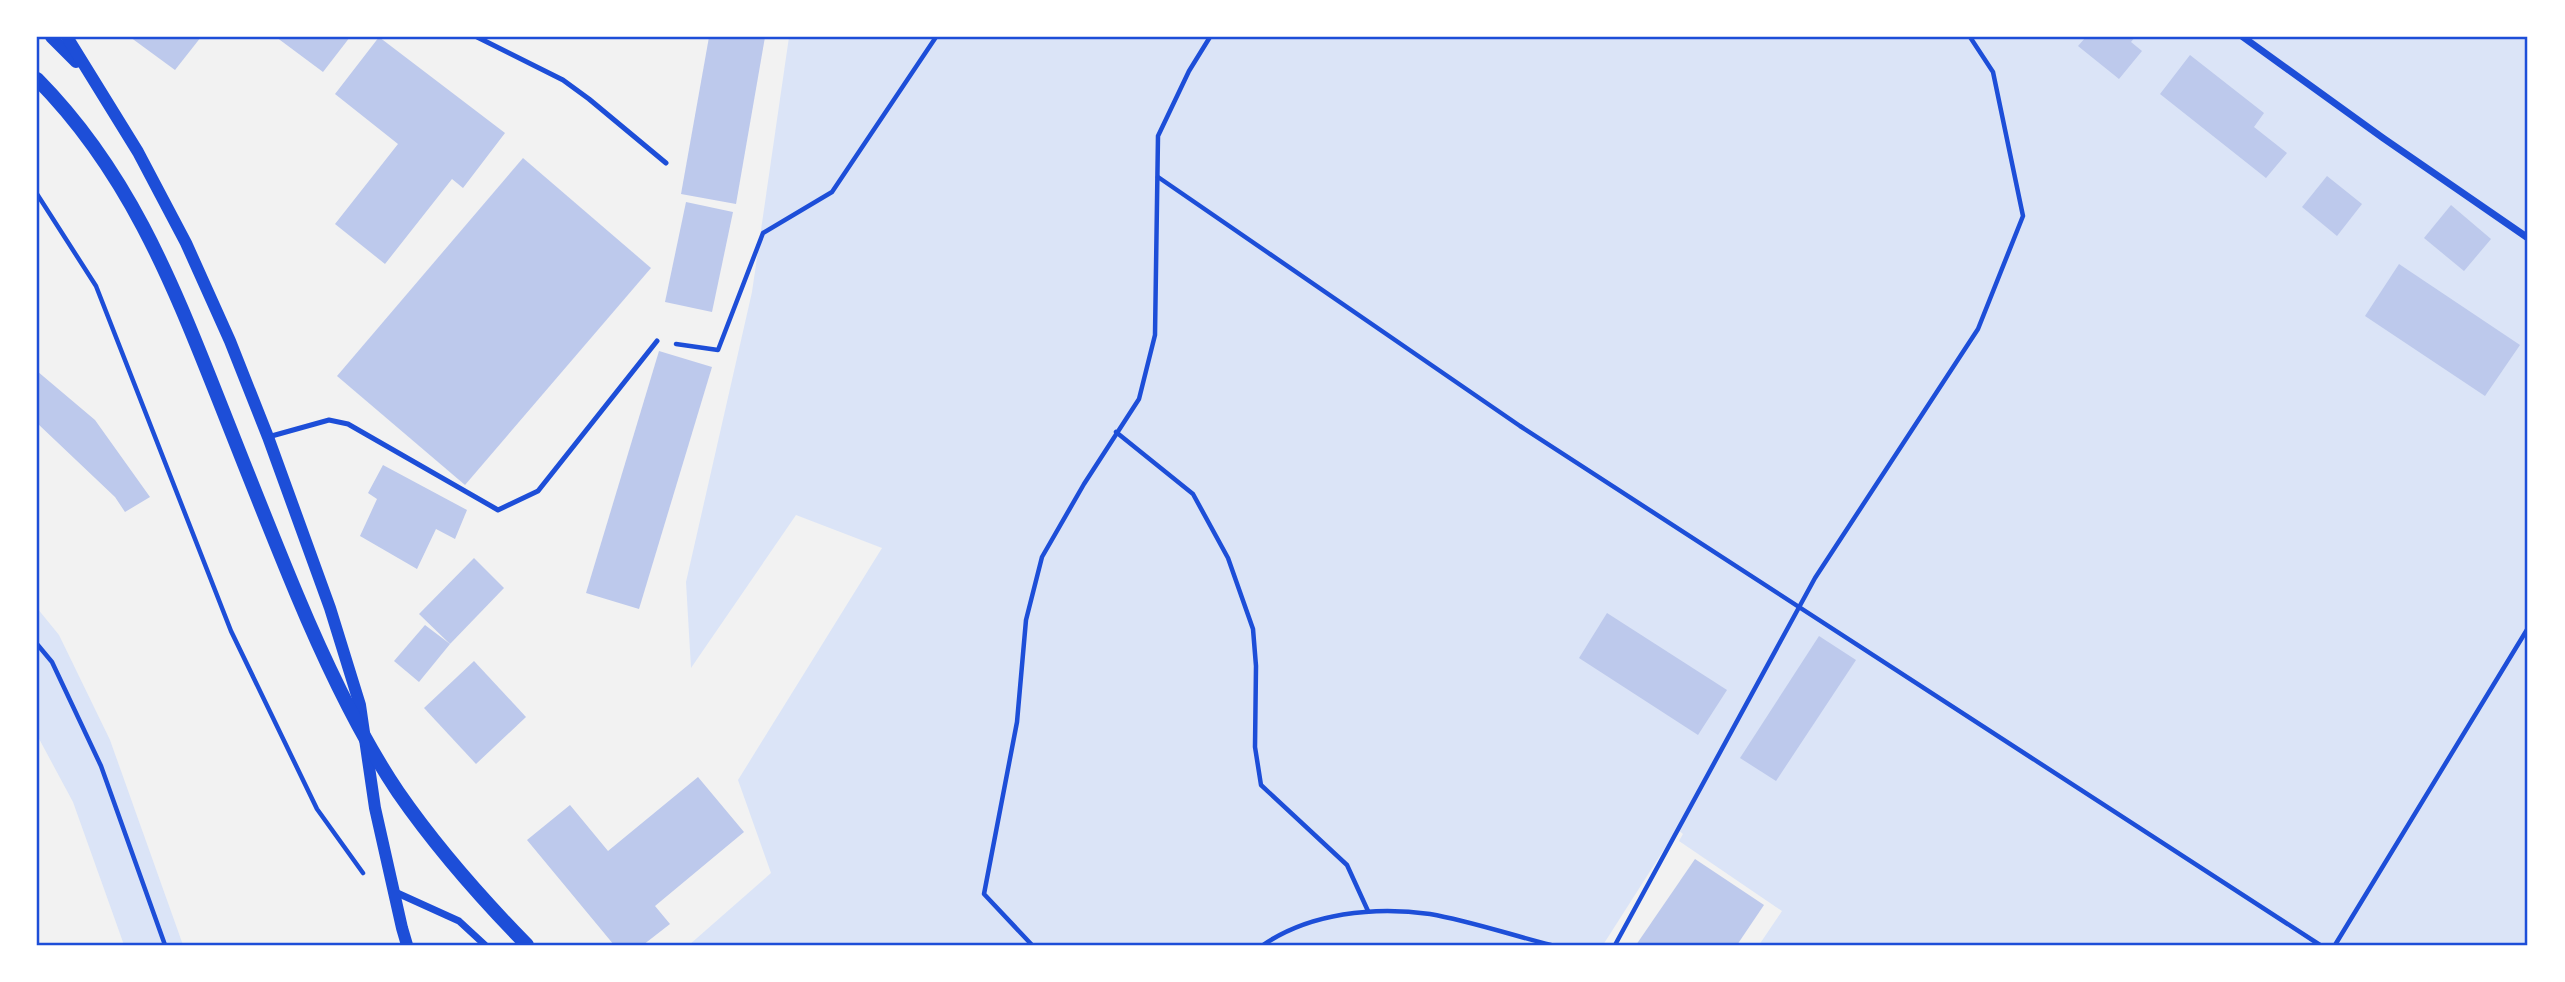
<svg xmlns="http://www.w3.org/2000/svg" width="2565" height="982" font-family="Roboto,sans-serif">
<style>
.green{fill:#dbe4f7}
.building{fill:#bdc9ec}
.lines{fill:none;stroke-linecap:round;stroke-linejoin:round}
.path{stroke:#1d4ed8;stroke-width:4.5}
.service{stroke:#1d4ed8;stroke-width:5}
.minor{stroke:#1d4ed8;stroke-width:7}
.tertiary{stroke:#1d4ed8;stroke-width:12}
.secondary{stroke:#1d4ed8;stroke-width:14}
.neatline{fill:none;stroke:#1d4ed8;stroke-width:2.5}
</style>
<rect width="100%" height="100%" fill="#f2f2f2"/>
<g class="green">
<polygon points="789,37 2528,37 2528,945 1759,945 1782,911 1679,841 1683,834 1677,829 1603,945 689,945 771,873 738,780 882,548 796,515 691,668 686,582 752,292"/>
<polygon points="37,608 59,635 110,740 183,945 124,945 73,802 37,735"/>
</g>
<g class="building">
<polygon points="130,37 201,37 175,70"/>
<polygon points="276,37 350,37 323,72"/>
<polygon points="379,37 505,133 463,188 452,179 385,264 335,224 398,144 335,94"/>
<polygon points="709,37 765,37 736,204 681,194"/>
<polygon points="2086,37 2135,37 2131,42 2142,51 2119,79 2078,46"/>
<polygon points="2190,55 2264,113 2254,127 2287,153 2266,178 2160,94"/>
<polygon points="523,158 651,268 465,485 337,376"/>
<polygon points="2327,176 2362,204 2337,236 2302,207"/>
<polygon points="686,202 733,212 712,312 665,302"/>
<polygon points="2451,205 2491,239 2464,271 2424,238"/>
<polygon points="2399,264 2520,345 2485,396 2365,316"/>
<polygon points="659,351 712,367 639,609 586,593"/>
<polygon points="37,371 95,420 150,497 125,512 115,497 37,423"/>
<polygon points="383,465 467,510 455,539 436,529 417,569 360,536 377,499 368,493"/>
<polygon points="474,558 504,588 450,644 419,614"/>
<polygon points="1607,613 1727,690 1698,735 1579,658"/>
<polygon points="425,625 450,644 419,682 394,661"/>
<polygon points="1819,636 1856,660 1776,781 1740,758"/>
<polygon points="474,661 526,717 476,764 424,708"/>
<polygon points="698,777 744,832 655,906 670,924 643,945 614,945 527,840 570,805 608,851"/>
<polygon points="1695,859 1764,905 1737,945 1636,945"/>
</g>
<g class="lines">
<g class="path">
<polyline points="1158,177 1520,426 2320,945"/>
<polyline points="37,194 96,286 231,631 317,809 363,873"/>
<polyline points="676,344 718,350 763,233 832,192 936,37"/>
<polyline points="1116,432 1193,494 1228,558 1253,629 1256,666 1255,747 1261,785 1347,865 1368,911"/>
<polyline points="37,644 52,662 101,766 165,945"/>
<polyline points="1032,945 984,894 1017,722 1026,620 1042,557 1084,484 1139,399 1155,335 1158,136 1189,71 1210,37"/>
<path d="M1263 945C1310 913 1374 906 1430 914 1470 921 1511 935 1551 945"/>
<polyline points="1615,945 1815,578 1978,329 2023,216 1993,72 1970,37"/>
<polyline points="2335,945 2528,628"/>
</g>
<g class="service">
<polyline points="477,37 563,80 589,99 666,163"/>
<polyline points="268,437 329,420 348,424 498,510 538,491 657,341"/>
</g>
<g class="minor">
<polyline points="2243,37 2383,138 2528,238"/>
<polyline points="395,892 459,921 485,945"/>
</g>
<g class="tertiary">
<polyline points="51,37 76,62"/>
<polyline points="67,37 138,152 186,243 230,341 268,437 330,608 360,705 375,808 402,928 407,945"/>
</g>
<path class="secondary" d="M37 79C127 170 170 277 216 393 243 461 269 528 297 595 325 662 357 731 398 792 436 847 481 898 527 945"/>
</g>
<rect width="2565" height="982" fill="none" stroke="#ffffff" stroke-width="77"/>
<rect x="38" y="38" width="2488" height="906" class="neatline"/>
</svg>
